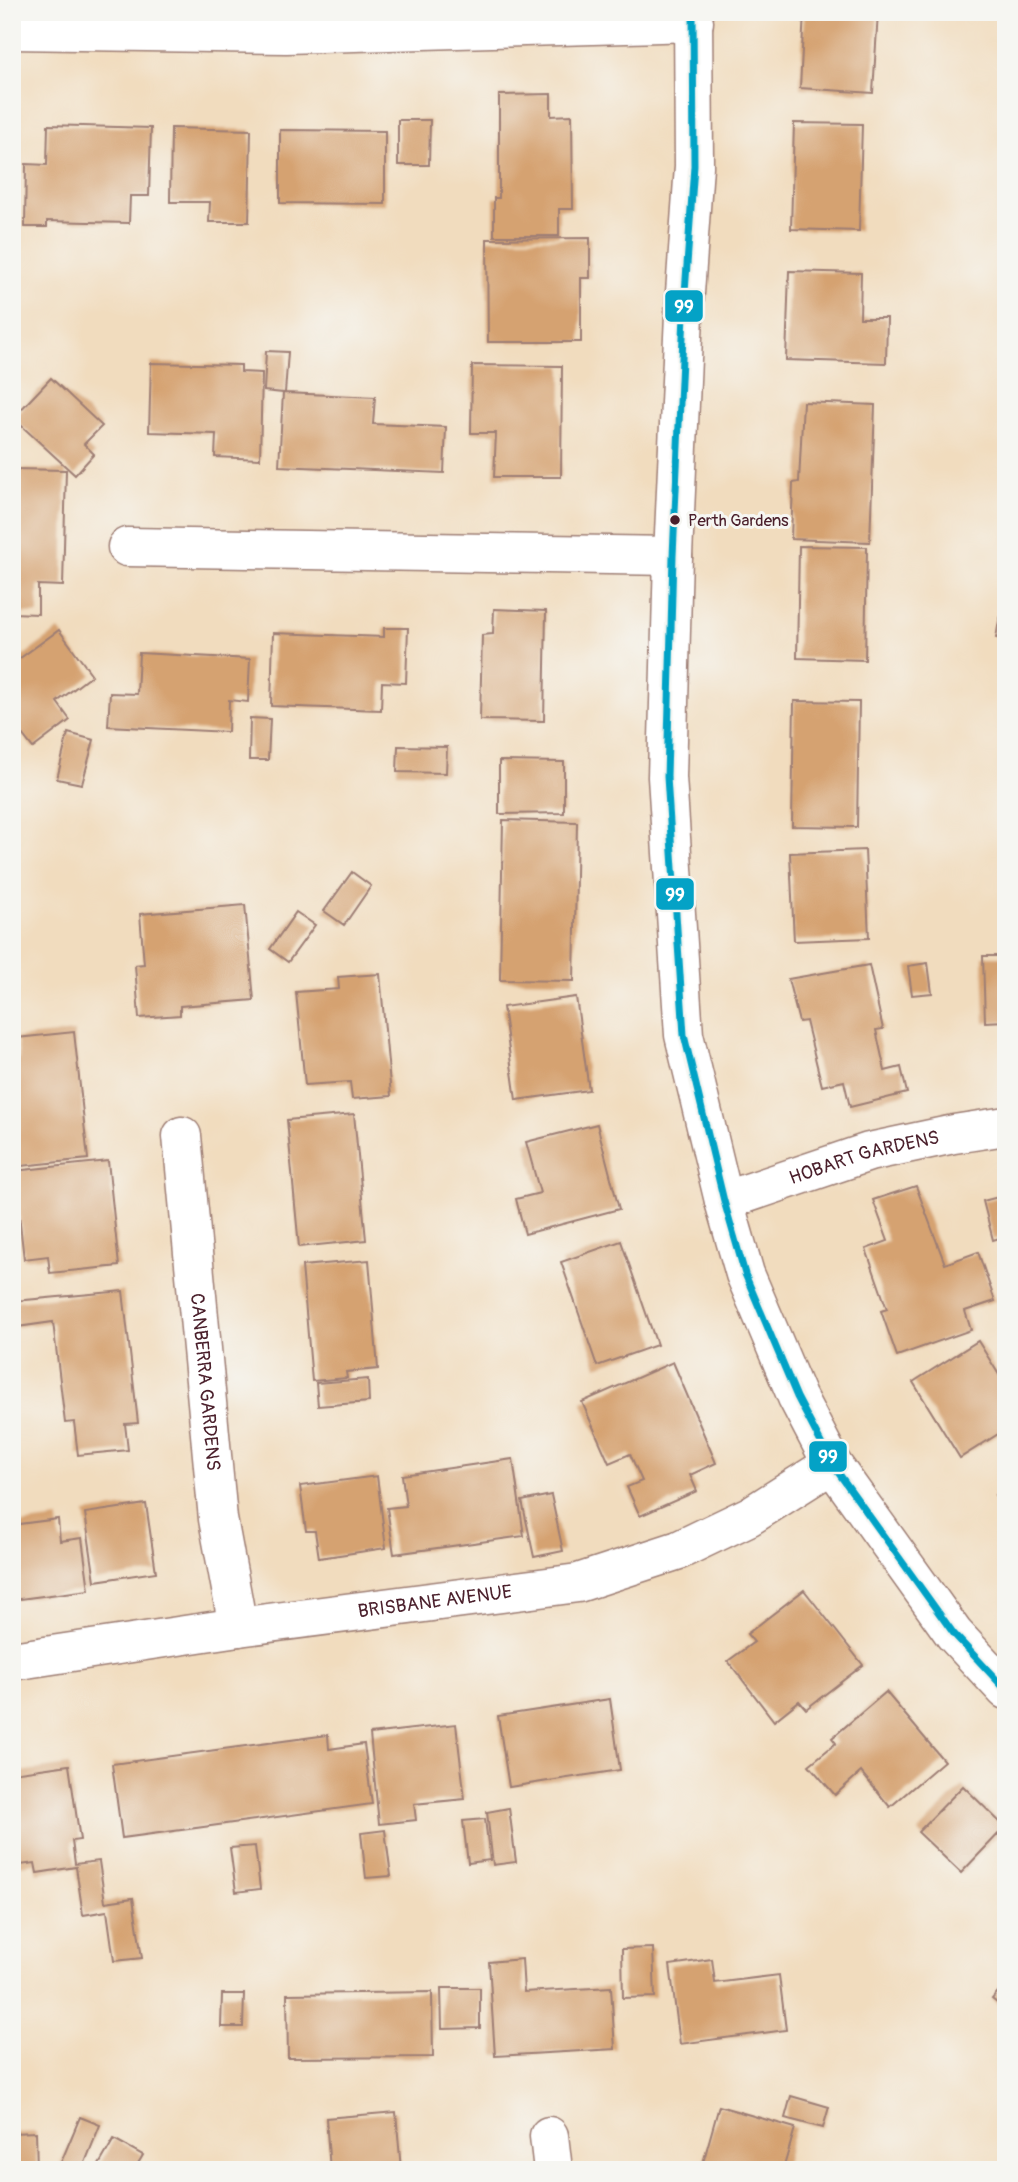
<svg xmlns="http://www.w3.org/2000/svg" width="1018" height="2182" font-family="Pangolin,sans-serif">
<style>
.building{fill:#d5a271}
.lines{fill:none;stroke-linecap:round;stroke-linejoin:round}
.street-casing{stroke:#9e7e74;stroke-width:41}
.street{stroke:#fff;stroke-width:38}
.bus-1-casing{stroke:#f6f6f2;stroke-width:12}
.bus-1{stroke:#04a2c6;stroke-width:7}
.bus-dot{fill:#4a1f2b;stroke:#f6f6f2;stroke-width:2.5}
.labels{text-anchor:middle;dominant-baseline:central;stroke-width:6;stroke-linejoin:round;paint-order:stroke}
.bus-label{font-size:17px;fill:#4a1f2b;stroke:#f6f6f2;text-anchor:start}
.street-label{font-size:19px;fill:#4a1f2b;stroke:#f6f6f2}
.line-badge{stroke:#f6f6f2;stroke-width:2.5}
.badge-label{font-size:19px;text-anchor:middle;font-weight:bold;fill:#fff}
</style>
<rect width="100%" height="100%" fill="#f6f6f2"/>
<filter id="ink" filterUnits="userSpaceOnUse"><feTurbulence type="fractalNoise" baseFrequency=".0143" numOctaves="2"/><feDisplacementMap in="SourceGraphic" scale="14" xChannelSelector="R" yChannelSelector="G"/><feConvolveMatrix kernelMatrix="1 2 1 2 8 2 1 2 1" color-interpolation-filters="sRGB"/></filter>
<filter id="wash" filterUnits="userSpaceOnUse"><feTurbulence type="fractalNoise" baseFrequency=".00686" numOctaves="4" result="noise"/><feDisplacementMap in="SourceGraphic" scale="28" xChannelSelector="R" yChannelSelector="G"/><feGaussianBlur stdDeviation="1.57" result="paint"/><feColorMatrix in="noise" values="0 0 0 0 0 0 0 0 0 0 0 0 0 0 0 0 0 1.4 0 .05"/><feComposite in="paint" operator="in"/></filter>
<g filter="url(#wash)">
<rect width="100%" height="100%" fill="#f1dcbe"/>
<g id="blocks">
<g class="building">
<polygon points="804,12 878,12 873,93 800,88"/>
<polygon points="551,94 551,116 572,115 573,209 559,209 559,236 494,236 494,198 499,198 499,95"/>
<polygon points="398,120 430,120 429,165 398,165"/>
<polygon points="794,123 862,124 859,231 791,229"/>
<polygon points="48,125 151,128 149,196 130,196 129,223 47,221 47,227 25,227 26,164 47,165"/>
<polygon points="12,126 21,127 17,224 12,224"/>
<polygon points="171,128 251,130 249,222 209,222 210,202 170,202"/>
<polygon points="280,130 385,131 385,204 280,203"/>
<polygon points="590,238 590,278 581,278 581,342 488,342 487,239"/>
<polygon points="789,271 861,273 860,318 887,318 886,363 786,360"/>
<polygon points="266,351 288,352 285,393 375,397 373,424 446,427 444,473 279,466 283,393 264,391"/>
<polygon points="151,363 241,365 241,372 262,373 260,459 215,457 216,434 149,432"/>
<polygon points="472,365 562,366 561,477 494,477 496,433 471,433"/>
<polygon points="51,378 102,426 84,444 94,454 75,475 13,418"/>
<polygon points="803,402 875,405 870,542 791,539 793,483 799,482"/>
<polygon points="12,469 66,470 63,586 38,585 38,614 12,613"/>
<polygon points="799,546 867,547 865,660 797,658"/>
<polygon points="1004,592 1006,592 1006,640 996,638"/>
<polygon points="494,609 546,611 544,721 480,720 482,635 493,634"/>
<polygon points="384,628 408,628 406,683 382,682 381,710 271,706 273,633 384,637"/>
<polygon points="59,630 92,675 57,702 70,720 33,748 12,721 12,664"/>
<polygon points="139,653 250,659 248,702 229,700 228,732 108,726 110,693 137,694"/>
<polygon points="794,701 859,702 857,827 792,826"/>
<polygon points="250,718 270,719 268,760 249,760"/>
<polygon points="68,733 94,740 82,784 57,779"/>
<polygon points="398,746 447,747 446,773 397,772"/>
<polygon points="499,761 564,762 564,813 499,814"/>
<polygon points="503,820 577,822 574,981 500,980"/>
<polygon points="865,850 869,938 794,941 790,853"/>
<polygon points="352,872 371,886 344,925 324,911"/>
<polygon points="245,905 254,1000 180,1006 180,1015 139,1018 135,965 144,964 140,914"/>
<polygon points="296,912 315,925 288,962 270,949"/>
<polygon points="983,956 1006,956 1006,1021 985,1022"/>
<polygon points="928,963 932,993 912,995 908,966"/>
<polygon points="869,965 883,1029 876,1030 885,1071 901,1067 907,1093 850,1107 844,1081 822,1086 806,1021 799,1022 788,979"/>
<polygon points="380,974 391,1096 352,1099 350,1082 305,1085 296,992 339,989 338,977"/>
<polygon points="576,997 589,1090 516,1100 503,1007"/>
<polygon points="74,1032 88,1159 12,1167 12,1059 19,1058 17,1038"/>
<polygon points="354,1114 366,1240 299,1247 287,1120"/>
<polygon points="597,1124 619,1209 525,1234 516,1199 540,1193 526,1142"/>
<polygon points="108,1161 119,1266 50,1273 48,1256 24,1259 14,1171"/>
<polygon points="916,1186 945,1264 978,1252 995,1301 965,1311 971,1330 897,1356 881,1311 887,1309 866,1249 888,1241 873,1200"/>
<polygon points="1006,1195 1006,1236 993,1240 983,1201"/>
<polygon points="621,1241 657,1345 597,1366 561,1262"/>
<polygon points="369,1260 378,1369 346,1372 347,1378 312,1381 302,1266"/>
<polygon points="123,1291 138,1423 125,1424 128,1450 78,1455 74,1422 65,1423 53,1322 17,1327 15,1301"/>
<polygon points="978,1341 1006,1386 1006,1429 960,1458 913,1382"/>
<polygon points="673,1362 716,1463 690,1475 697,1491 640,1516 627,1487 642,1481 630,1454 609,1463 582,1402"/>
<polygon points="368,1379 369,1402 318,1406 316,1383"/>
<polygon points="513,1459 524,1536 394,1554 387,1508 406,1506 402,1475"/>
<polygon points="377,1476 386,1548 319,1558 315,1531 306,1531 300,1486"/>
<polygon points="1006,1487 1006,1508 995,1495"/>
<polygon points="551,1495 563,1551 534,1557 522,1501"/>
<polygon points="146,1504 156,1572 95,1581 85,1513"/>
<polygon points="58,1519 60,1541 82,1538 89,1590 12,1600 12,1525"/>
<polygon points="804,1590 863,1665 806,1709 799,1701 774,1721 728,1661 754,1642 747,1634"/>
<polygon points="886,1692 944,1761 890,1807 861,1772 835,1795 809,1765 836,1743 832,1738"/>
<polygon points="610,1699 620,1770 509,1787 498,1716"/>
<polygon points="456,1724 465,1799 414,1804 416,1820 379,1824 370,1734"/>
<polygon points="328,1735 329,1749 364,1744 372,1804 122,1838 112,1764"/>
<polygon points="69,1765 80,1840 72,1841 75,1864 99,1861 105,1902 133,1898 142,1958 114,1961 107,1911 83,1915 76,1867 37,1873 35,1863 12,1866 12,1773"/>
<polygon points="963,1786 1005,1827 961,1873 918,1832"/>
<polygon points="509,1808 516,1862 493,1865 487,1812"/>
<polygon points="485,1819 490,1860 468,1863 463,1821"/>
<polygon points="385,1830 391,1876 366,1878 361,1833"/>
<polygon points="255,1846 260,1889 236,1892 230,1848"/>
<polygon points="653,1948 655,1997 623,1998 622,1949"/>
<polygon points="522,1959 524,1992 611,1987 615,2049 495,2056 489,1962"/>
<polygon points="712,1959 715,1983 779,1975 786,2030 680,2044 670,1965"/>
<polygon points="1006,1982 1006,2010 992,1999"/>
<polygon points="441,1988 480,1988 480,2028 442,2029"/>
<polygon points="432,1992 433,2057 288,2058 287,1994"/>
<polygon points="222,1994 244,1994 243,2027 221,2027"/>
<polygon points="791,2096 829,2107 823,2128 785,2118"/>
<polygon points="719,2106 795,2128 783,2170 701,2170"/>
<polygon points="396,2112 401,2170 330,2170 326,2118"/>
<polygon points="80,2117 100,2125 82,2170 65,2170 59,2167"/>
<polygon points="36,2132 37,2170 12,2170 12,2133"/>
<polygon points="114,2139 143,2155 134,2170 96,2170"/>
</g>
</g>
</g>
<g filter="url(#ink)">
<use href="#blocks" fill-opacity="0" stroke="#9e7e74" stroke-width="2"/>
<g class="lines">
<g class="street-casing">
<g id="street">
<polyline points="693,12 694,166 685,293 673,556 667,777 684,1035 724,1201 745,1274 797,1397 832,1464 954,1634 1006,1690"/>
<polyline points="12,30 286,34 694,22"/>
<polyline points="127,547 673,556"/>
<path id="s1" d="M182 1136 218 1519 238 1627"/>
<path id="s2" d="M724 1201 869 1152 954 1134 1006 1126"/>
<path id="s3" d="M12 1661 238 1627 578 1583 679 1550 750 1516 832 1464"/>
<polyline points="549,2136 553,2170"/>
</g>
</g>
<use href="#street" class="street"/>
<g class="bus-1-casing">
<polyline id="bus-1" points="693,12 694,166 685,293 673,556 667,777 684,1035 724,1201 745,1274 797,1397 832,1464 954,1634 1006,1690"/>
</g>
<use href="#bus-1" class="bus-1"/>
</g>
</g>
<circle class="bus-dot" cx="675" cy="520" r="6"/>
<g class="labels">
<g class="bus-label">
<text x="688" y="520">Perth Gardens</text>
</g>
<g class="street-label">
<text stroke="none"><textPath href="#s2" startOffset="147">HOBART GARDENS</textPath></text>
<text stroke="none"><textPath href="#s1" startOffset="247">CANBERRA GARDENS</textPath></text>
<text stroke="none"><textPath href="#s3" startOffset="427">BRISBANE AVENUE</textPath></text>
</g>
</g>
<g class="line-badge">
<rect x="664" y="289" width="40" height="34" rx="7" fill="#04a2c6"/>
<rect x="655" y="877" width="40" height="34" rx="7" fill="#04a2c6"/>
<rect x="808" y="1440" width="40" height="33" rx="7" fill="#04a2c6"/>
</g>
<g class="badge-label">
<text x="684" y="313">99</text>
<text x="675" y="901">99</text>
<text x="828" y="1463">99</text>
</g>
<rect width="1018" height="2182" fill="none" stroke="#f6f6f2" stroke-width="42"/>
</svg>
